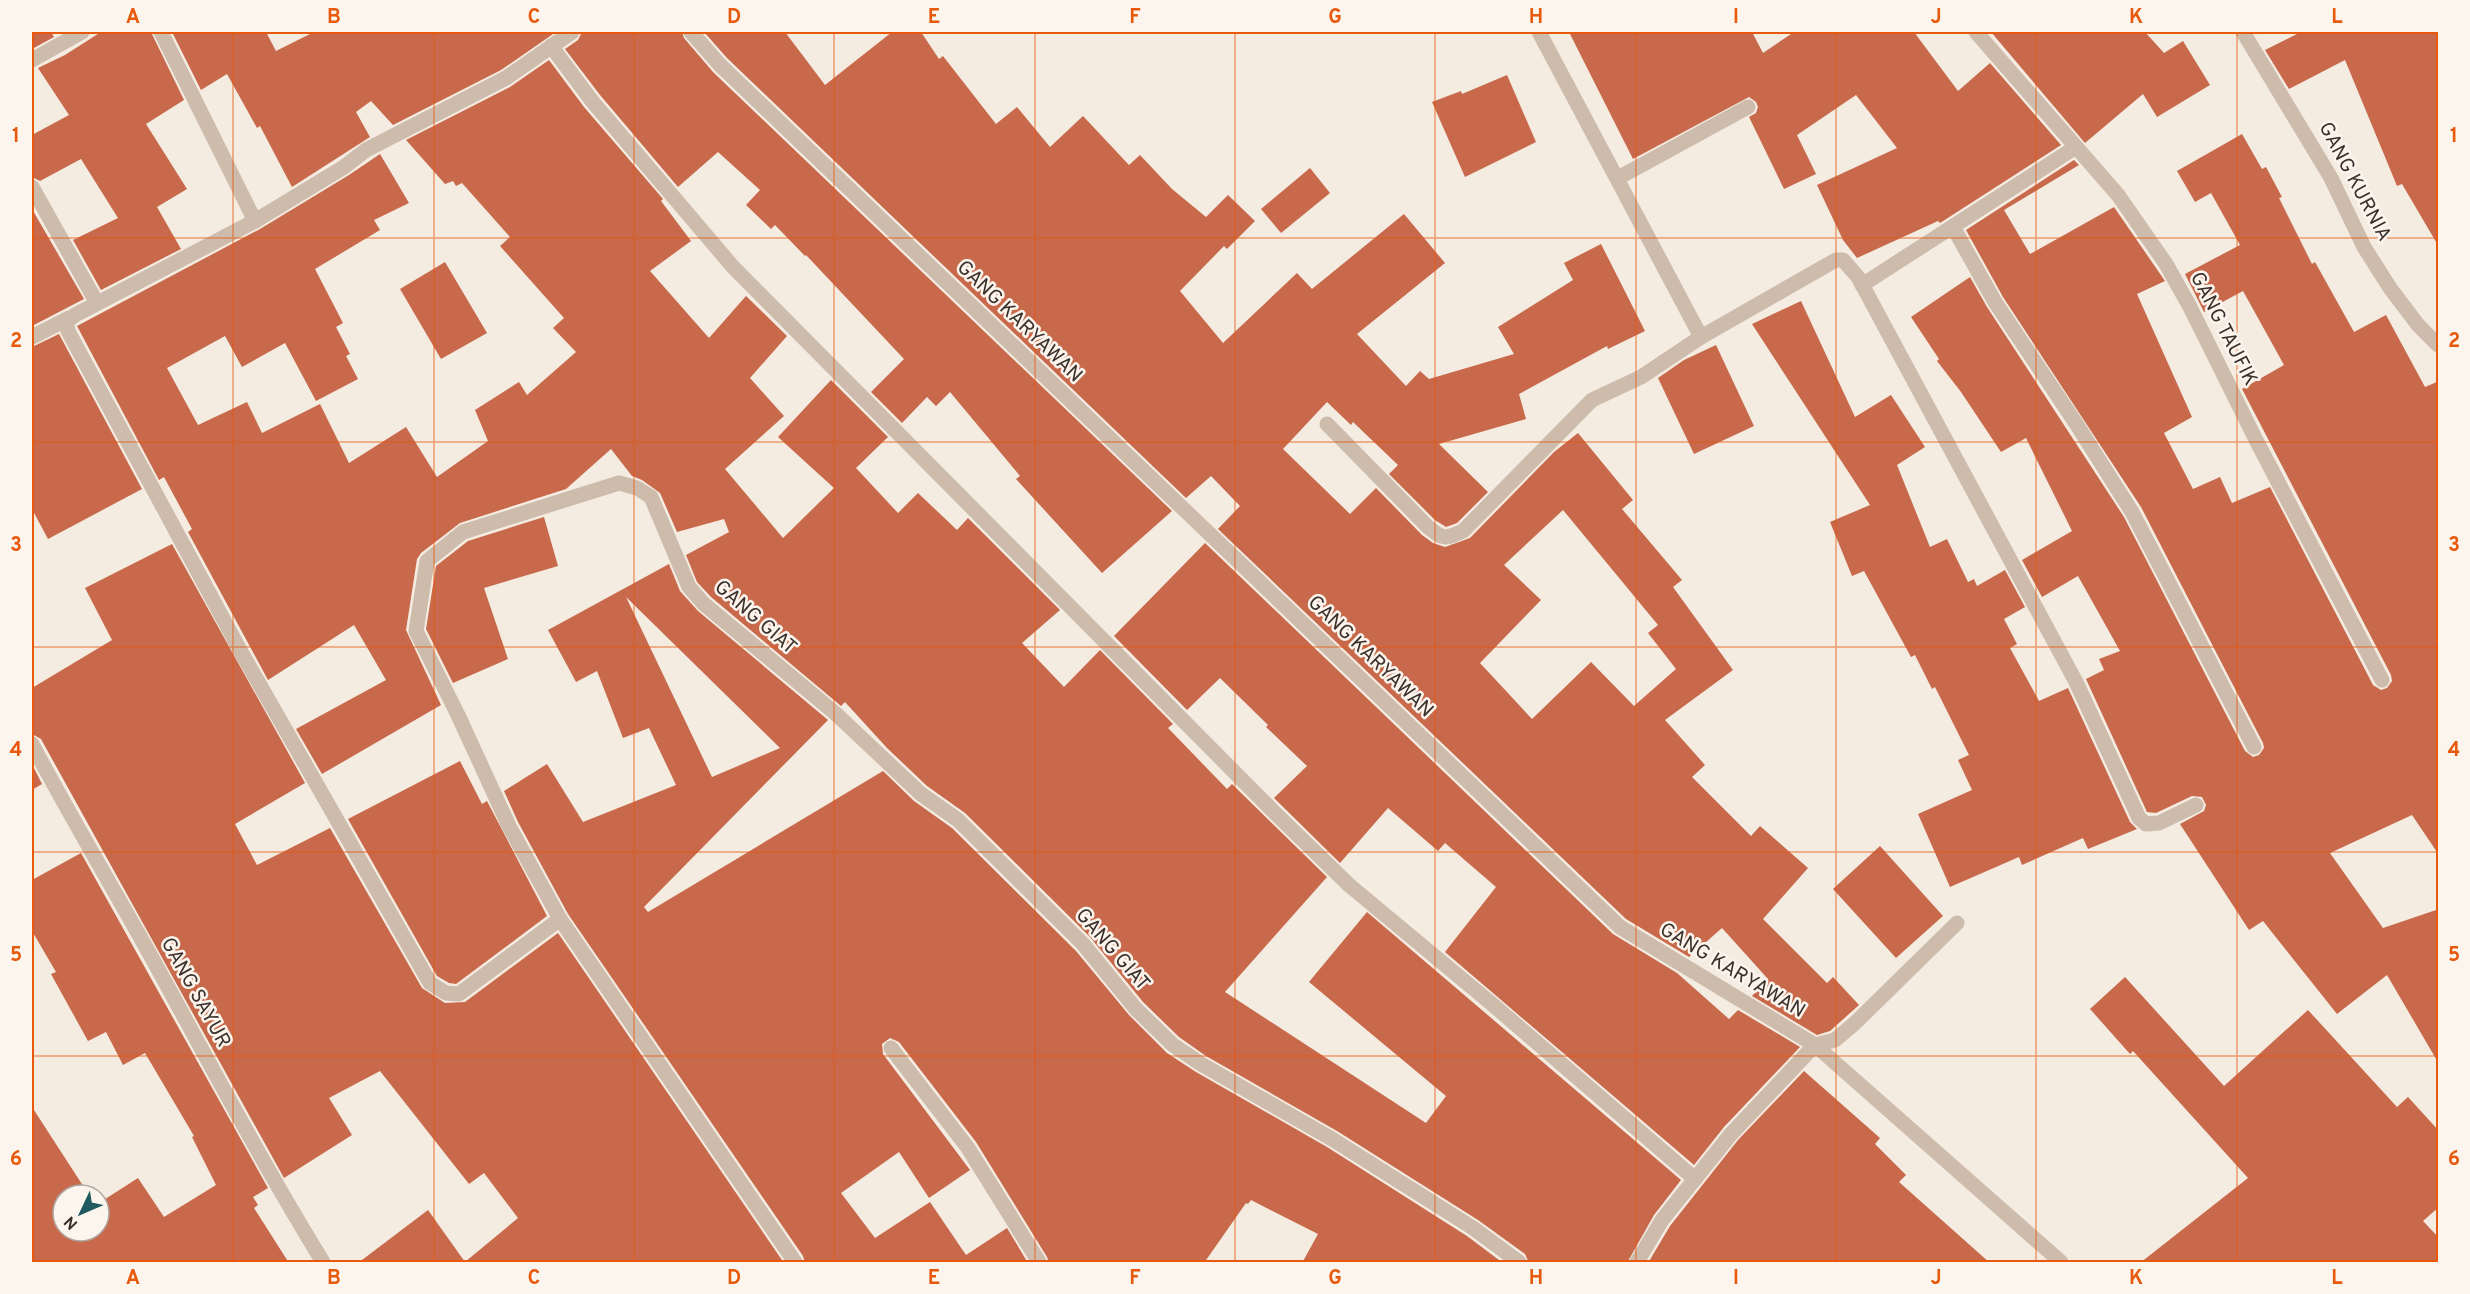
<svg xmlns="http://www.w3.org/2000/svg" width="2470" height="1294" font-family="Overpass,sans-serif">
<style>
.building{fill:#c8694b;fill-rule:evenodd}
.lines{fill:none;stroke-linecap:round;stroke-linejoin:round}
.minor{stroke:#cdbbac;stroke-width:15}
.grid{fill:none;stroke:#e8590c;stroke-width:1.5;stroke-opacity:0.55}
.labels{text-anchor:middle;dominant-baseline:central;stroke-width:5;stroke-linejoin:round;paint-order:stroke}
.street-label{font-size:20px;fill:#3b302b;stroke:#fbf5ee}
.neatline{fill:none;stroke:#e8590c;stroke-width:2}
.grid-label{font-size:20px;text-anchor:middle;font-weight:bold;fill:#e8590c}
</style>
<rect width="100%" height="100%" fill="#f4ebe1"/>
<g class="building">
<polygon points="32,32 51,32 54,37 32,49"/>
<polygon points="101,32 151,32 184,100 146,124 187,189 157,207 181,249 101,290 73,240 118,218 81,159 40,181 32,177 32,135 69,115 38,68 65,55"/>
<polygon points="172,32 266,32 276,51 314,32 556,32 501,70 393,125 371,101 356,112 370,137 292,187 260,126 257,128 227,74 201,90"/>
<polygon points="582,32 682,32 684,38 713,72 1172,511 1102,573 1016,479 1020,476 950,392 936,406 927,397 902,423 871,392 904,359 806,255 805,256 775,225 771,229 746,205 760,190 718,152 678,187 600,95 565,49 578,40"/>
<path d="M704 32H785L825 85 892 32H921L939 59 943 56 996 124 1017 107 1050 147 1083 116 1129 165 1140 155 1172 189 1206 217 1228 195 1255 221 1227 249 1224 246 1180 291 1223 343 1297 273 1312 289 1404 214 1445 263 1357 334 1406 386 1420 371 1429 379 1514 354 1498 327 1573 280 1564 263 1601 244 1645 331 1608 349 1607 346 1519 394 1526 419 1439 444 1488 492 1457 523 1446 527 1435 520 1389 474 1398 465 1353 422 1351 425 1327 402 1283 449 1350 514 1376 488 1422 535 1433 543 1445 547 1470 538 1554 452 1578 433 1633 500 1622 509 1682 580 1673 587 1733 670 1665 720 1705 765 1692 777 1751 836 1760 826 1808 868 1763 919 1827 983 1833 977 1859 1005 1830 1031 1817 1035 1752 996 1768 979 1722 928 1689 957 1626 919 1218 529 1240 506 1211 476 1186 498 727 58ZM1563 510 1658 625 1648 633 1676 669 1634 706 1591 662 1532 719 1480 663 1541 600 1504 565Z"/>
<polygon points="1569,32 1752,32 1763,53 1794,32 1914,32 1958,91 1990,63 2061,145 1940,223 1938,221 1857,258 1843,240 1817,185 1897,148 1856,95 1797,135 1816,174 1784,189 1749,117 1756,113 1758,107 1756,102 1749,97 1633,159"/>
<polygon points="1991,32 2145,32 2164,53 2183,41 2210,85 2157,117 2143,94 2085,143"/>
<polygon points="2301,32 2439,32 2439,247 2402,184 2397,186 2345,60 2289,89 2265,50"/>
<polygon points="549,60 584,107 663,199 661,201 691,241 650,271 709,338 746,296 787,336 750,378 784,416 725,469 783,538 834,488 778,437 831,380 888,437 856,468 898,513 918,493 957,530 968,518 1060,610 1022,643 1064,687 1100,650 1173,724 1168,728 1227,789 1232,784 1327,877 1225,992 1426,1123 1446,1096 1309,982 1367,912 1681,1180 1654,1215 1627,1263 1529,1263 1525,1254 1478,1220 1337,1131 1206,1056 1179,1037 1143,1002 1090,937 965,813 927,786 887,748 845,702 841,706 711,597 697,582 686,555 729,532 724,519 677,532 660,493 642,480 632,476 611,449 566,489 460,523 421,553 417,559 406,630 441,705 322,774 296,729 386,680 354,625 268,680 188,532 192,529 164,477 159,480 77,326 260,229 349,175 380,154 409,203 374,220 380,230 315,269 343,323 336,327 350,354 346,356 358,379 316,401 285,343 242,367 225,336 167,368 198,425 247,402 262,433 320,404 349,463 406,427 437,477 488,441 475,410 519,382 527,395 576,352 553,328 564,318 500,246 510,237 462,183 456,186 453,181 445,184 406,140 510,87"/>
<polygon points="1507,75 1536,142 1465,177 1432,102 1461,91 1462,94"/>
<polygon points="2242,134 2262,169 2266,167 2282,197 2279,198 2312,264 2315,262 2354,332 2386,315 2425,387 2439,381 2439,855 2412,815 2330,853 2383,928 2439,909 2439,1064 2387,975 2337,1014 2263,921 2249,930 2180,824 2204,811 2206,805 2202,797 2192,796 2156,813 2147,812 2086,679 2104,670 2099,659 2120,651 2078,576 2042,597 2022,560 2072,531 2026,438 2001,452 1961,392 1937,361 1939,359 1911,317 1970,277 1987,307 2124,517 2245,751 2253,757 2259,755 2264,748 2263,743 2141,507 2003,297 1966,230 2074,160 2079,165 2004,210 2030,254 2114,207 2165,281 2137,294 2192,417 2164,433 2193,489 2220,477 2232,503 2270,487 2373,685 2381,690 2387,688 2392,681 2391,675 2242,389 2284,365 2243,291 2204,312 2185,274 2240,245 2211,193 2195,202 2177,171"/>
<polygon points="1310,168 1330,193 1281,233 1261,209"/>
<polygon points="32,209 84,299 32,326"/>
<polygon points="445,262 487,333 441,359 400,289"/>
<polygon points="1801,301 1855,417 1891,395 1925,447 1897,465 1930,547 1947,539 1968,582 1974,579 1977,586 2005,570 2025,607 2004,619 2017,644 2010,648 2039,701 2068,688 2130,822 2137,829 2088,849 2083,838 2022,865 2019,857 1950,887 1918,814 1972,790 1958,760 1969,755 1935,687 1932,689 1915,655 1911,657 1864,571 1852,576 1830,522 1870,505 1752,324"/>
<polygon points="59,334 142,489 48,539 32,509 32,347"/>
<polygon points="1716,345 1754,426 1694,454 1658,378 1684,360"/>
<polygon points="544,517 558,566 484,588 508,659 453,683 426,629 436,566 468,541"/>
<polygon points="1205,543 1613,934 1677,973 1729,1019 1738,1010 1800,1047 1724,1127 1694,1165 1445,952 1496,887 1445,843 1438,851 1388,808 1340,863 1274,798 1307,766 1266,727 1268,725 1220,678 1187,710 1114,636"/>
<polygon points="172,544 305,783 235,824 257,865 330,828 422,988 445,1003 465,1002 558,933 784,1263 358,1263 428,1210 465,1262 518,1218 484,1173 469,1184 380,1071 329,1098 352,1135 284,1178 41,739 32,734 32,688 112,640 85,588"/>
<path d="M669 564 680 591 698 611 828 720 644 907 648 912 883 771 914 801 952 828 1076 951 1129 1015 1167 1053 1196 1072 1327 1147 1467 1236 1503 1263H1302L1318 1234 1251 1200 1248 1204 1246 1203 1204 1263H1049L1047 1257 976 1142 899 1042 890 1038 882 1044 883 1054 970 1170 929 1198 899 1152 841 1193 875 1238 930 1202 966 1255 1007 1228 1028 1263H805L803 1256 568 914 518 822 504 791 547 764 583 822 676 785 649 728 623 738 597 671 576 682 548 630ZM626 597 780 748 712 777Z"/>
<polygon points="460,761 482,804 487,801 547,916 456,984 449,983 437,976 348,819"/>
<polygon points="32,764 42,784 32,790"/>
<polygon points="1880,846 1943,916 1896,958 1833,889"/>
<polygon points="81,853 268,1188 253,1197 258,1205 254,1208 289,1263 32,1263 32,1107 89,1195 63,1195 63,1231 99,1231 99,1203 138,1178 164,1217 216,1185 192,1137 194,1136 145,1053 123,1065 106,1032 88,1041 51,974 56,972 32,931 32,880"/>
<polygon points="2125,977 2224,1086 2308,1010 2397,1107 2408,1097 2439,1131 2439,1207 2423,1221 2439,1238 2439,1263 2140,1263 2248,1178 2133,1051 2130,1054 2090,1009"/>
<polygon points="1804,1071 1880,1138 1875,1144 1906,1175 1899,1182 1990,1263 1648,1263 1670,1226 1738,1140"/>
</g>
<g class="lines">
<g class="minor">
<polyline points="161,32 255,221"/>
<polyline points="691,32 720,65 1620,927 1815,1045 2061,1262"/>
<polyline points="1539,32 1701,337"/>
<polyline points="1976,32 2118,195 2166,264 2190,307 2256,440 2382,680"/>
<polyline points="2243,32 2331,178 2364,247 2390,288 2418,325 2438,345"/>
<polyline points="551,46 592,101 733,267 1276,814 1349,885 1492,1004 1695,1179"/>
<polyline points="32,60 82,32"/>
<polyline points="1618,178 1748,107"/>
<polyline points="32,187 97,303"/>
<polyline points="1953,227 1995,302 2077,425 2132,512 2254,747"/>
<polyline points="1862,285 2076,147"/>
<polyline points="32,337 69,318"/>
<path d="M1327 424 1428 527C1444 540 1445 539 1463 531L1592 400 1641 377 1701 337 1820 269 1836 260H1843L1858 277 2076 682 2139 818 2146 824 2159 823 2196 805"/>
<path d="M32 744C70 816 112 886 152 958 208 1060 262 1163 323 1262"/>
<polyline points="560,919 459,994 446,993 430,983 240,650 68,331 66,322 75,315 255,221 344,167 366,150 506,78 572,32"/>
<polyline points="891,1048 968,1148 1039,1262"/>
<polyline points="795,1262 560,919 509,826 458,715 416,631 427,561 463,532 619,483 637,488 651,497 689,587 704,604 835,713 921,794 958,820 1083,944 1136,1009 1173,1045 1201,1064 1332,1139 1473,1228 1519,1262"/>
<polyline points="1637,1262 1662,1220 1731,1134 1815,1045 1835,1040 1855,1023 1957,923"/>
</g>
</g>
<path class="grid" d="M233 32V1262M434 32V1262M634 32V1262M834 32V1262M1035 32V1262M1235 32V1262M1435 32V1262M1636 32V1262M1836 32V1262M2036 32V1262M2237 32V1262M32 238H2438M32 442H2438M32 647H2438M32 852H2438M32 1056H2438"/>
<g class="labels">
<g class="street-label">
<text transform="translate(2354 182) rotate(62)">GANG KURNIA</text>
<text transform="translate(1019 322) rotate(44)">GANG KARYAWAN</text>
<text transform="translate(2223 329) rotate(63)">GANG TAUFIK</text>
<text transform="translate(755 618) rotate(41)">GANG GIAT</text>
<text transform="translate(1370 657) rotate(44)">GANG KARYAWAN</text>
<text transform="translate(1112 950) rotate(49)">GANG GIAT</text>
<text transform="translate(1732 971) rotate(31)">GANG KARYAWAN</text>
<text transform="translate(195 993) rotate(61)">GANG SAYUR</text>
</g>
</g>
<rect width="2470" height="1294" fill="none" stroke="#fbf5ee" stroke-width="66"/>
<g transform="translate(81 1213) rotate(226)"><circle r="28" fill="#fbf5ee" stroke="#aea6a0" stroke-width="1.5"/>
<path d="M0-4.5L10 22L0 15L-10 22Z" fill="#1f5a5e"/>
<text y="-9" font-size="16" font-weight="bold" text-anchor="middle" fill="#3b302b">N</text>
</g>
<rect x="33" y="33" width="2404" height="1228" class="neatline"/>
<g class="grid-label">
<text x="133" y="23">A</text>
<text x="334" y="23">B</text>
<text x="534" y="23">C</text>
<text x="734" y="23">D</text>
<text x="934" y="23">E</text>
<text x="1135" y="23">F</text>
<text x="1335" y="23">G</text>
<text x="1536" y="23">H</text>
<text x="1736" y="23">I</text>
<text x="1936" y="23">J</text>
<text x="2136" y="23">K</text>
<text x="2337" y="23">L</text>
<text x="16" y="142">1</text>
<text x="2454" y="142">1</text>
<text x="16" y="347">2</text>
<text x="2454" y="347">2</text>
<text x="16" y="551">3</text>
<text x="2454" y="551">3</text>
<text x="16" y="756">4</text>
<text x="2454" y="756">4</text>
<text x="16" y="961">5</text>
<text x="2454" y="961">5</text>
<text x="16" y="1165">6</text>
<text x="2454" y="1165">6</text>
<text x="133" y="1284">A</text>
<text x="334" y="1284">B</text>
<text x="534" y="1284">C</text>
<text x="734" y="1284">D</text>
<text x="934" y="1284">E</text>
<text x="1135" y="1284">F</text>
<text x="1335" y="1284">G</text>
<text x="1536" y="1284">H</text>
<text x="1736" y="1284">I</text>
<text x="1936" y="1284">J</text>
<text x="2136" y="1284">K</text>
<text x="2337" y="1284">L</text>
</g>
</svg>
